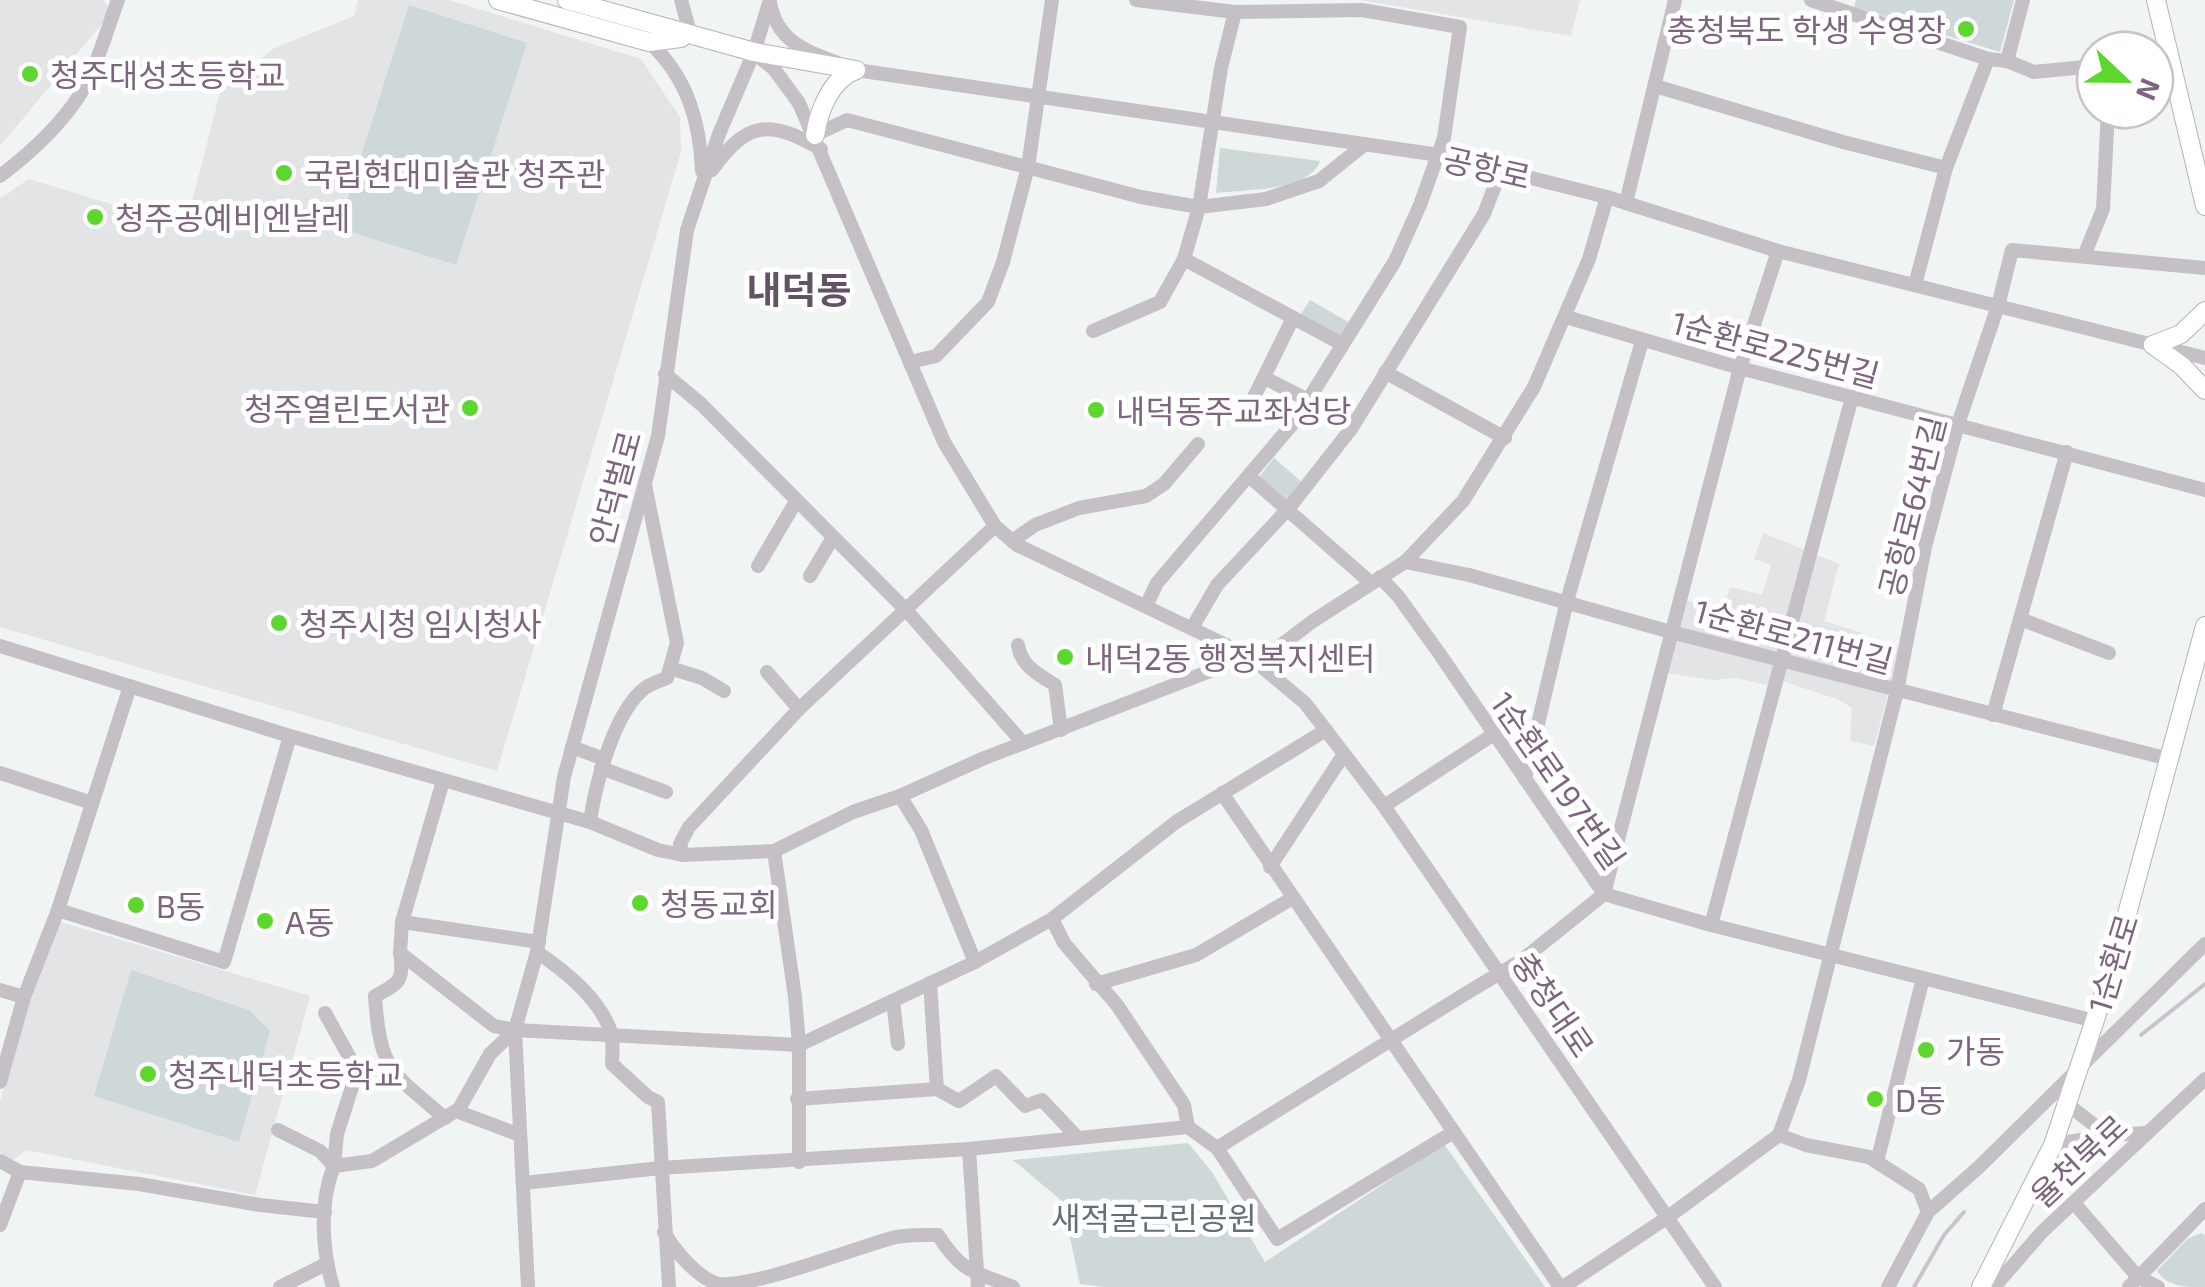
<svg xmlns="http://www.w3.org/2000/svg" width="2205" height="1287" font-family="'Exo 2','Noto Sans KR',sans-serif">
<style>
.built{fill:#e3e4e5}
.green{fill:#cfd8d8}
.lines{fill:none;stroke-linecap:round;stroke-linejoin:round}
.stream{stroke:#cbc2ce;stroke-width:4}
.major-casing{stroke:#b7b1b8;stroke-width:20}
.minor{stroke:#c5bfc6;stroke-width:14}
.major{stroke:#fff;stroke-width:18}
.poi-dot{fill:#5dd72d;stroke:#fff;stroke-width:4}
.labels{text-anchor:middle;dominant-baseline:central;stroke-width:10;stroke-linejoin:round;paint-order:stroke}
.poi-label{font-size:32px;fill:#7d657f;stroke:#fff;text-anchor:start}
.street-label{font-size:32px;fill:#7d657f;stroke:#fff}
.park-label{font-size:32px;fill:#637177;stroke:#fff}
.quarter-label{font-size:38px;font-weight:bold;fill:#635265;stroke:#fff}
</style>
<rect width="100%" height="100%" fill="#f0f4f2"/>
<g class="built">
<polygon points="0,0 104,0 111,13 0,146"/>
<polygon points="358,0 449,0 641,59 680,117 681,152 497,771 0,627 0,198 29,179 153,217 191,206 220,92 273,49 354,16"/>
<polygon points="1360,0 1580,0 1571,36"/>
<polygon points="1763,533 1839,564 1824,621 1862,633 1862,637 1901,646 1874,746 1850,741 1852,708 1837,699 1779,680 1766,685 1736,678 1712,680 1666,673 1686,600 1722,611 1730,587 1762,595 1771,565 1754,559"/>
<polygon points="54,920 310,996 255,1195 26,1150 10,1163 0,1152 0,1102 32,980"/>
</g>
<g class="green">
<polygon points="1856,0 2014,0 2000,52 1854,7"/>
<polygon points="409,5 527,43 456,265 338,228"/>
<path d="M1220 148 1320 161C1310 191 1244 190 1216 193Z"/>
<polygon points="1310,300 1350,323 1341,338 1301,314"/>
<polygon points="1274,458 1304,484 1289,504 1259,477"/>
<polygon points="131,970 249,1010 270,1031 239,1142 94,1096"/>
<polygon points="1188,1143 1212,1172 1265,1262 1444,1144 1545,1287 1105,1287 1080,1284 1062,1201 1013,1160"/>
<path d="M2201 1233 2205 1235V1287C2184 1287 2168 1287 2157 1271L2187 1239Z"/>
</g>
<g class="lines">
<g class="stream">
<polyline points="2141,1035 2205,984"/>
<polyline points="1914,1287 1944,1235 1964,1212"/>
</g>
<g class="major-casing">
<g id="major">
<polyline points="498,0 649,42 681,38"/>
<polyline points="567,0 754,52 856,70"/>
<polyline points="2156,0 2205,206"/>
<path d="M815 135C819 110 831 79 856 70"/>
<polyline points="2153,345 2182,366 2205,390"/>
<polyline points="2153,345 2181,334 2205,311"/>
<polyline points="1981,1287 2053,1145 2113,966 2205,626"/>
</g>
</g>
<g class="minor">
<polyline points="681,0 691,36"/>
<polyline points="1136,0 1235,12 1362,10 1460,27 1444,138 1420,205 1395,261 1295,421 1157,583 1146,606"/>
<polyline points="1811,0 1988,59"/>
<path d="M770 2C777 48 818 54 856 70L1439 155 1607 197 1778 251 2205 358"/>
<path d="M649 42C687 77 700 121 702 171"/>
<polyline points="754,53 774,69 799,103 944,442 995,526 1017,545 1249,656 1305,703 1384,806 1715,1287"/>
<polyline points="2155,60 2171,60"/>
<polyline points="2007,61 2034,72 2095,66"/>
<polyline points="1655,86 1843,142 1946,168"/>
<polyline points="815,135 847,120 1141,197 1199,207 1266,199 1319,181 1365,144"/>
<path d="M712 170C747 121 769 119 821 149"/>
<path d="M0 176C29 154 59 127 79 96 97 68 106 32 118 0"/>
<polyline points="1626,203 1675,0"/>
<polyline points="2084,256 2103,209 2108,110"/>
<polyline points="1184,259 1342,344"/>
<polyline points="1915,285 1946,168 1988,59 2007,61 2023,0"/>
<polyline points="1566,317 1740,368 2205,490"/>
<polyline points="1093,331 1160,302 1184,259 1199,207 1221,68 1235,12"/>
<polyline points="910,362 936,356 988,302 1003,262 1028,167 1052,0"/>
<polyline points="1385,372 1505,438"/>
<polyline points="665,374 701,404 906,610 1023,743"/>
<polyline points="1265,378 1308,400"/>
<polyline points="1254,397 1293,318"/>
<polyline points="1250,477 1371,583"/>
<polyline points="1012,541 1035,525 1079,508 1146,496 1164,484 1198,444"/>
<polyline points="1405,562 1469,575 1671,632 2169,759"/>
<polyline points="758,566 795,503"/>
<polyline points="810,576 832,539"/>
<polyline points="1380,577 1398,596 1439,653 1604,894 1711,925 2095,1021"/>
<polyline points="2020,619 2109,653"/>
<polyline points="1192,628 1217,585 1289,508 1351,429 1484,214 1501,170"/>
<path d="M1018 645C1021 666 1038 674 1055 685L1061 730"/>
<polyline points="0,646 290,736 590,822 658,850 683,855 774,851 853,812 900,796 982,759 1249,656"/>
<polyline points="1259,662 1313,621 1405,562 1463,501 1534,387 1589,259 1607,197"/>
<polyline points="670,668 702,678 724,691"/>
<polyline points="767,672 799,709"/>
<polyline points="1993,715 2067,452"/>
<polyline points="572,747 604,759"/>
<polyline points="601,768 666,792"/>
<polyline points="0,773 92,803"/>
<polyline points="1525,779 1567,601 1642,341"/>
<polyline points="443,781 402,922 400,953 494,1026 515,1030 799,1045 975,962 1052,919 1176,822 1326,730"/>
<polyline points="1222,793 1560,1287"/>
<polyline points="900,796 921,830 975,962"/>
<polyline points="1384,806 1494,734"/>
<path d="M590 822C595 786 614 711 645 688 650 684 660 681 667 678L677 643 645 485"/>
<polyline points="774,851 795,997 799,1045 799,1162"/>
<polyline points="683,855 680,844 689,827 799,709 995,526"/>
<polyline points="1270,867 1344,754"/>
<polyline points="58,910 224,962 290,736"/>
<polyline points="1052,919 1064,943 1117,1005 1184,1105 1188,1127 1217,1148 1277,1239 1452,1133"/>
<polyline points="402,922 539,942"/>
<polyline points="1711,925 1852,397"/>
<path d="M537 952C566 972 599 998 611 1032 614 1042 612 1054 612 1064L648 1097 658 1102 669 1287"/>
<path d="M400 953C405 981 398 984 375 996 380 1071 391 1072 445 1118"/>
<polyline points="930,983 937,1089"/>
<polyline points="1096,984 1196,955 1291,899"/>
<polyline points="0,990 24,997"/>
<polyline points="893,1001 898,1044"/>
<polyline points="325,1013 351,1060 352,1087 337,1134 334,1166"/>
<polyline points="0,1082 24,997 58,910 130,686"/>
<polyline points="797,1099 937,1089 959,1101 996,1076 1025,1106 1042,1100 1076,1136"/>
<polyline points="2067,1104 2107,1135"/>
<polyline points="456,1111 520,1135"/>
<polyline points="278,1130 320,1151 334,1166"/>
<polyline points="1779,1135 1806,1145 1869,1157 1919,1189 1928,1212"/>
<polyline points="2053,1145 2107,1135 2147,1133"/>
<polyline points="1217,1148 1465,994 1522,960 1604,894 1740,368 1778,251"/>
<polyline points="969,1149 978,1287"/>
<polyline points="0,1161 20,1172"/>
<polyline points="1877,1162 1923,978"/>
<polyline points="524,1183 660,1168 969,1149 1188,1127"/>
<polyline points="2074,1203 2138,1277 2158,1287"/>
<polyline points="0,1225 20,1172 139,1184 260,1205 325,1212"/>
<path d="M664 1232C674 1250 698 1279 719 1284 756 1287 852 1249 892 1238 907 1234 923 1235 938 1235 962 1273 973 1271 1013 1287"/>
<polyline points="280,1287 326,1264"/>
<path d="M333 1287C322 1249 319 1203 334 1166L372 1161 459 1109 490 1054 515 1030"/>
<polyline points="528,1287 515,1030 537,952 564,777 658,436 687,230 719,134 754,52 769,3"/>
<polyline points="1563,1287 1668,1217 1779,1135 1799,1080 1897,691 1925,547 1958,424 1998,306 2012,250 2205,268"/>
<polyline points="1888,1287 1928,1212 1979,1167 2205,944"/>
<polyline points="1994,1287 2042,1232 2205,1079"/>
<polyline points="2129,1287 2205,1209"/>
</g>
<use href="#major" class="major"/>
</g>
<g class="poi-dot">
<circle cx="1966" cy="29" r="10"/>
<circle cx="30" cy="74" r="10"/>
<circle cx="284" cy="173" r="10"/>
<circle cx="95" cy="217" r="10"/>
<circle cx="470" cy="408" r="10"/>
<circle cx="1096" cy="410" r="10"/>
<circle cx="279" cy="623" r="10"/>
<circle cx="1065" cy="657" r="10"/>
<circle cx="640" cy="903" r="10"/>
<circle cx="136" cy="905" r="10"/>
<circle cx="265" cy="921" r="10"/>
<circle cx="1926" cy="1050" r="10"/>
<circle cx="148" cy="1074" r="10"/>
<circle cx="1875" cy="1099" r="10"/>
</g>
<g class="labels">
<g class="poi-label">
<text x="1946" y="29" text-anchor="end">충청북도 학생 수영장</text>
<text x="50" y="74">청주대성초등학교</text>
<text x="304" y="173">국립현대미술관 청주관</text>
<text x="115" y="217">청주공예비엔날레</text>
<text x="450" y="408" text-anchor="end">청주열린도서관</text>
<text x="1116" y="410">내덕동주교좌성당</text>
<text x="299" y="623">청주시청 임시청사</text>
<text x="1085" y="657">내덕2동 행정복지센터</text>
<text x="660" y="903">청동교회</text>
<text x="156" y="905">B동</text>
<text x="285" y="921">A동</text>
<text x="1946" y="1050">가동</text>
<text x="168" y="1074">청주내덕초등학교</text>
<text x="1895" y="1099">D동</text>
</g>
<g class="street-label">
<text transform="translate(1487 167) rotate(13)">공항로</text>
<text transform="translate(1776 348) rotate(15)">1순환로225번길</text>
<text transform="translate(614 488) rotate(-75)">안덕벌로</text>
<text transform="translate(1911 506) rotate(-76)">공항로64번길</text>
<text transform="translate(1794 635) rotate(15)">1순환로211번길</text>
<text transform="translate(1559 780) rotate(55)">1순환로197번길</text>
<text transform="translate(2112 963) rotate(-73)">1순환로</text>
<text transform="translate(1554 1004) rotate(56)">충청대로</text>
<text transform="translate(2078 1160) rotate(-43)">율천북로</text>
</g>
<g class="park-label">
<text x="1154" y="1217">새적굴근린공원</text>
</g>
<g class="quarter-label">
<text x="799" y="289">내덕동</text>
</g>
</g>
<g transform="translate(2125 80) rotate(112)"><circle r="48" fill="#ffffff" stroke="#cbc1cc" stroke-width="2.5"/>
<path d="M0-8L18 38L0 25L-18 38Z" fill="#5dd72d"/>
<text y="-15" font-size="28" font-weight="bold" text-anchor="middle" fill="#7d657f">N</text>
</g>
</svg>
